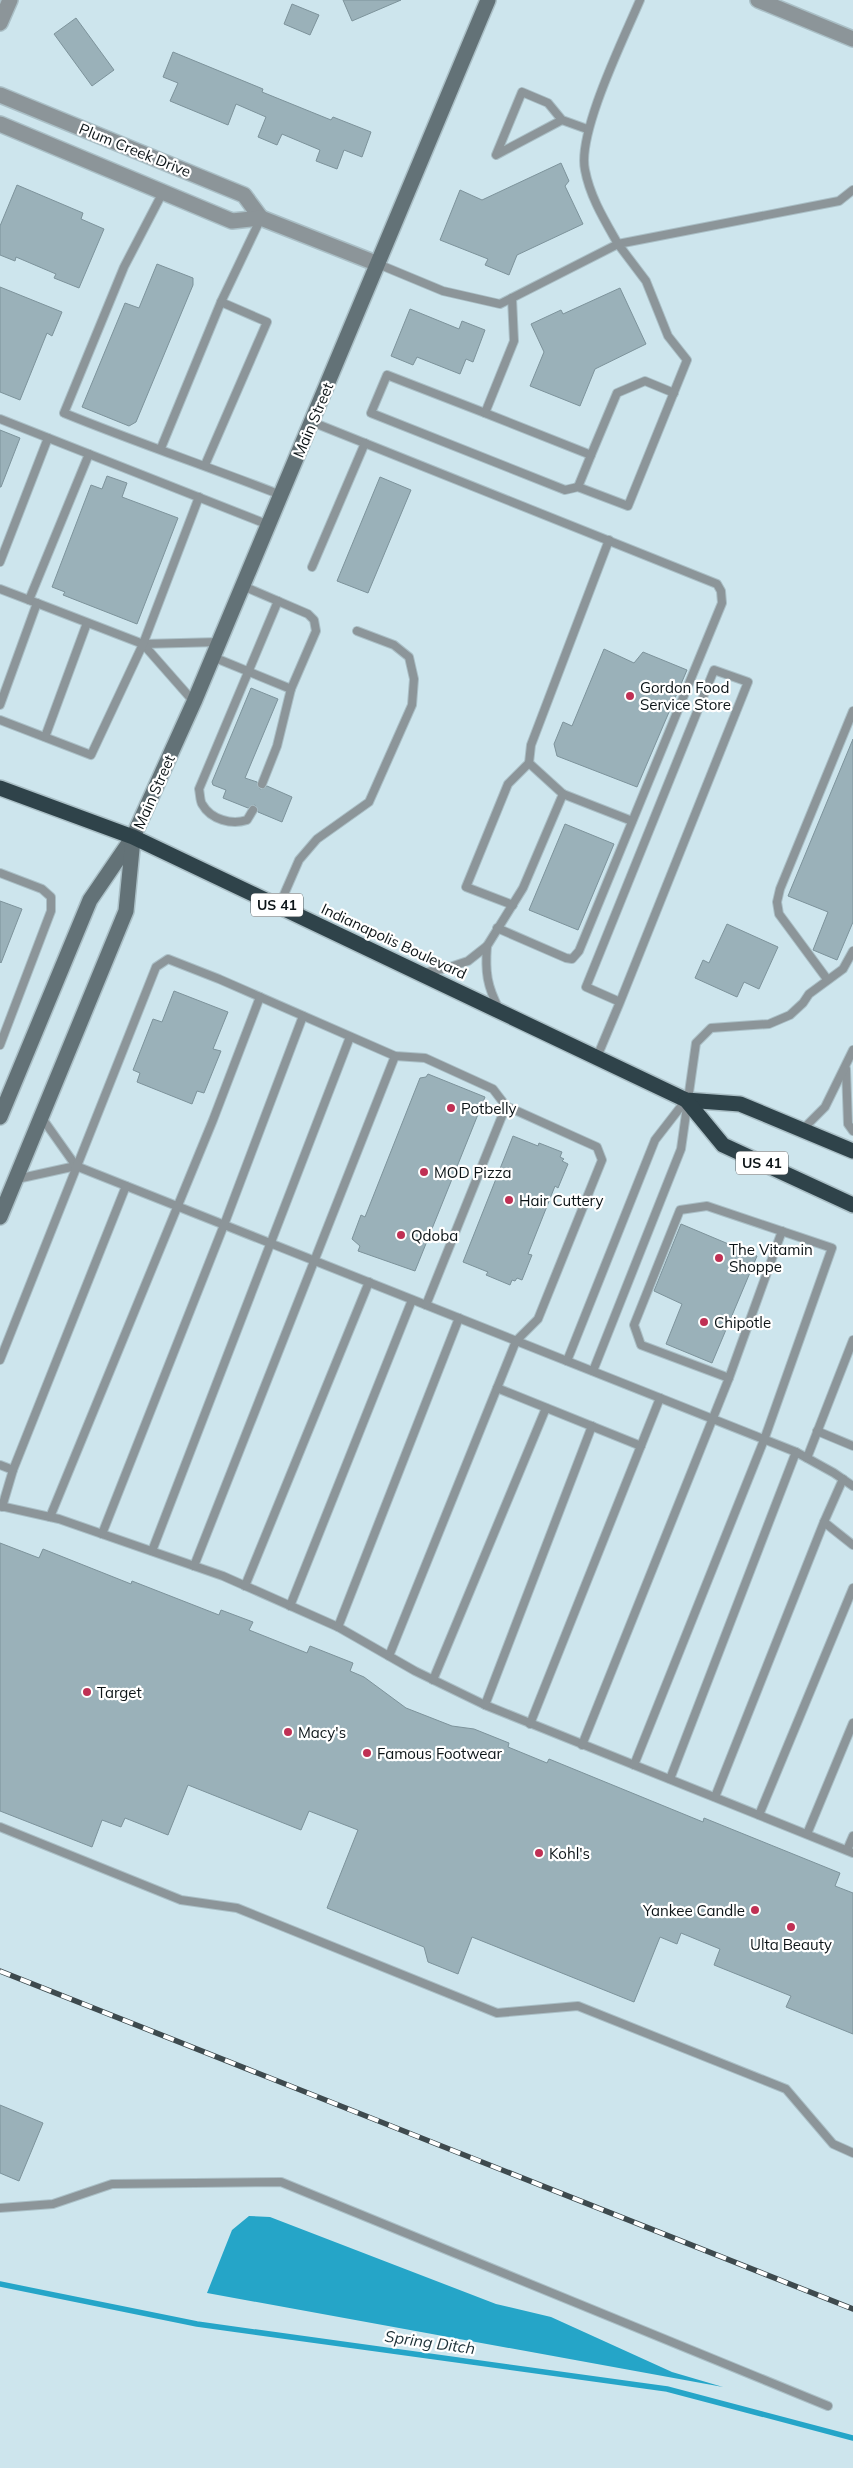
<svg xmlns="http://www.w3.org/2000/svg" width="853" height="2468" font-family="Mulish,sans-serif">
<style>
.water{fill:#25a5c8}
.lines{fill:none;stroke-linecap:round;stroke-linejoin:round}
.stream{stroke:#25a5c8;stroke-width:5.5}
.building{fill:#9ab1b9;stroke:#7d939b}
.lane-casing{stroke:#aabfc6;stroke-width:10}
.street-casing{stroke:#aabfc6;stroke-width:18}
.secondary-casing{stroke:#aabfc6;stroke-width:18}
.highway-casing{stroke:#aabfc6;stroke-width:18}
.lane{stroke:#8c9599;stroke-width:8}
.street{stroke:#8c9599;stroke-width:15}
.secondary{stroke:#637277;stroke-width:15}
.highway{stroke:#2f434a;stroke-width:15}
.rail-casing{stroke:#3e4a4e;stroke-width:5.5}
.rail{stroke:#fff;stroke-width:4;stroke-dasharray:11;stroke-linecap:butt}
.poi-dot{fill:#c03054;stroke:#fff;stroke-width:2}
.labels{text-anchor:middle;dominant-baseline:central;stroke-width:4.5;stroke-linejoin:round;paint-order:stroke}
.shield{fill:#fff;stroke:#555a5d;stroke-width:1}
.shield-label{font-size:14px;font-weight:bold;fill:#0c1417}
.street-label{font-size:15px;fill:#0c1417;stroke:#fff}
.poi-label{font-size:15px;fill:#0c1417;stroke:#fff;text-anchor:start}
.water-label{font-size:16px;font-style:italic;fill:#1e3239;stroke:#fff}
</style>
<rect width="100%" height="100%" fill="#cde5ed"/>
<polygon class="water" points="249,2216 270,2217 496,2304 551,2317 672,2372 723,2387 207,2293 232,2230"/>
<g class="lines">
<polyline class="stream" points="0,2284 197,2324 667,2389 853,2438"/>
</g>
<g class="building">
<polygon points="343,0 401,0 352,21"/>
<polygon points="292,4 319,15 310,35 284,24"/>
<polygon points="76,18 114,70 92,86 54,34"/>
<polygon points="173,52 263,89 262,92 331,120 333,117 371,132 362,157 344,150 337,169 316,161 320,150 282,134 277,145 258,137 266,117 236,104 228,125 170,101 178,83 163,77"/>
<polygon points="561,163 569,181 565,186 583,224 517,255 509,275 485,265 488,259 440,240 460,190 482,200"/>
<polygon points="17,185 83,213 81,219 104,229 79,288 54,278 56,274 16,257 15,261 0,255 0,226"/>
<polygon points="157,264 193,278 193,285 136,422 129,426 82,407 125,303 139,308"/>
<polygon points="0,287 62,312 52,336 47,333 20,400 0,392"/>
<polygon points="620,288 646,344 595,369 580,406 530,386 544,352 531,324 561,310 563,314"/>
<polygon points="410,309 459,329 462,321 485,330 473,362 466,359 460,374 417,357 413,365 391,356"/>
<polygon points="0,430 20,438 1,487 0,487"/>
<polygon points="107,476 127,483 122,497 178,518 137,624 63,595 65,592 52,587 91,485 102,489"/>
<polygon points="380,477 411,490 368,593 337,581"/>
<polygon points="604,649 634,663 643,652 687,670 637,787 557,756 554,744 563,722 572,726"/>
<polygon points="251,688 278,699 245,778 257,782 260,789 267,786 292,797 282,822 258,812 255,805 248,808 223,798 226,790 213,785 212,782"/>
<polygon points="853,739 853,922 837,960 813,950 828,912 788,896"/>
<polygon points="565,824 614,844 578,930 529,910"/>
<polygon points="0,901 22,909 1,963 0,962"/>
<polygon points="727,924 778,947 759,989 744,982 737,997 695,978 703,960 709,963"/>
<polygon points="174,991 228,1012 213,1049 221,1051 204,1093 197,1091 192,1104 137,1082 140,1073 133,1070 153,1019 162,1022"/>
<polygon points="428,1074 485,1097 415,1271 358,1251 360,1246 352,1239 361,1215 365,1217 420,1078 426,1077"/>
<polygon points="513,1136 538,1146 539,1143 562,1152 560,1157 564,1159 562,1161 568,1164 558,1188 555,1186 528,1254 532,1255 522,1280 517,1278 515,1281 512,1280 510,1285 486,1275 488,1272 463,1262"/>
<polygon points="681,1224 757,1256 712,1363 666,1344 682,1304 654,1291"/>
<polygon points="0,1543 39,1558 43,1549 131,1584 132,1581 219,1615 221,1610 253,1622 249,1630 307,1653 310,1646 353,1663 350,1671 364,1677 406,1708 452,1726 474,1729 509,1743 508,1747 547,1763 549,1759 703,1822 704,1818 840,1873 835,1886 853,1893 853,2034 786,2007 791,1996 714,1965 720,1949 681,1933 677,1944 660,1937 634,2002 472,1937 458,1974 428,1962 424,1947 327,1908 358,1830 309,1811 301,1830 188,1785 168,1835 125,1818 121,1827 102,1820 92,1847 0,1811"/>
<polygon points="0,2105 43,2123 19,2181 0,2173"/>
</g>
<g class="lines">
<g class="lane-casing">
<g id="lane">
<polyline points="562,120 496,155 522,92 548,103 562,120 587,129"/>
<path d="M163 192 124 267 64 413C135 442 209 467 281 495"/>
<path d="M378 264 443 291 500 304 618 244C605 221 590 197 585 170 577 133 624 38 640 0"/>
<polyline points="512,298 514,341 485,413 387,375 371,413 565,490 578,487 628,506 687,360 668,336 646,281 618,244 839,201 853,190"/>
<polyline points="485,413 591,455 617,393 645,381 674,393"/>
<polyline points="0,419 269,525"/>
<polyline points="312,422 717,584 721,591 722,603 579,951 572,959 566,958 497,928"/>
<polyline points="161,448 221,302"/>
<polyline points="89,454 29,600 143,644 219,642"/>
<polyline points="205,465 267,322 221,302 261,218"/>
<polyline points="578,487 591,455"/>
<polyline points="0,562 48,438"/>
<polyline points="312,567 365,443"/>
<polyline points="243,586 308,614 314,620 316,631 291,689 277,746 262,784"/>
<polyline points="0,589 29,600"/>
<polyline points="143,644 194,702"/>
<polyline points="213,657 291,689"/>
<polyline points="0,705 37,603"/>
<polyline points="0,720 91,755 143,644 199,497"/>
<polyline points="45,737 87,623"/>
<polyline points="563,794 632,821"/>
<path d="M253 810 247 820C232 825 211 820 202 804 200 801 200 793 199 789L278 601"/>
<polyline points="0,873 42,889 51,897 51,911 0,1045"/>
<polyline points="513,905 466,887 508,784 529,763"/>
<polyline points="279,906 299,860 317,839 369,802 412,705 414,679 409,657 394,645 357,631"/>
<path d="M487 946C485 972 487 986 499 1009"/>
<polyline points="423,973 447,968 468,961 487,946 523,888 563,794 529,763 531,745 609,540"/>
<polyline points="827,979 779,914 777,902 780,889 853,711"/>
<polyline points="597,1057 620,1002 586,987 714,670 748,682 620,1002"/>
<polyline points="846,1069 848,1124 853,1131"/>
<polyline points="42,1118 76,1166 796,1452 834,1473 853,1486"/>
<polyline points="803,1129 825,1107 853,1050"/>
<polyline points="17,1179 76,1166"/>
<polyline points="426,1305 506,1106"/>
<polyline points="0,1360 156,967 168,959 219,979 395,1056 425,1058 493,1089 506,1106 597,1147 602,1160 538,1319 516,1341 389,1656"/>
<polyline points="567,1361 655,1140 686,1100"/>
<polyline points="593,1371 681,1149 696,1043 711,1028 769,1024 790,1015 803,1003 809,994 843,969 853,951"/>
<polyline points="729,1378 782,1231"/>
<polyline points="497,1388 641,1446"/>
<polyline points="817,1431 853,1446"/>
<polyline points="807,1458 853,1340"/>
<polyline points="0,1465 13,1470 2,1507"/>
<polyline points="13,1470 126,1186"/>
<polyline points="843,1479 824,1522 853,1545"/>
<polyline points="0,1506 59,1519 223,1576 338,1627 415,1671 485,1705 853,1853"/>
<polyline points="50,1517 213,1120 260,997"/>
<polyline points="102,1534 224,1225 303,1016"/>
<polyline points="152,1551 350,1037"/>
<polyline points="194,1566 395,1056"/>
<polyline points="245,1586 369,1282"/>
<polyline points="290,1606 412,1300"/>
<polyline points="338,1627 459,1318"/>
<polyline points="433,1680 546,1408"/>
<polyline points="485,1705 592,1426"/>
<polyline points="530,1724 660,1398"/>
<polyline points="582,1745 729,1378 641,1345 634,1325 680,1210 707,1206 832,1248 764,1440 634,1765"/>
<polyline points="670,1779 796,1452"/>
<polyline points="715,1797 824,1522"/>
<polyline points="759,1815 853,1588"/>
<polyline points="0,1827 181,1900 237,1908 497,2013 578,2006 786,2089 833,2144 853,2153"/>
<polyline points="807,1834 853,1723"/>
<polyline points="847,1850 853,1836"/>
<polyline points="0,2208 53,2204 112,2184 281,2182 828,2406"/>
</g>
</g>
<g class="street-casing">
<g id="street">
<polyline points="758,0 853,39"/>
<polyline points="0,23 10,0"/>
<polyline points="0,95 244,195 261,218"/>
<polyline points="0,124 232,221 261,218 378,264"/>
</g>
</g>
<g class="secondary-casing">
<g id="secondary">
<polyline points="0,1117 90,900 133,837 194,702 488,0"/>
<polyline points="0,1217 126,911 133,839"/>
</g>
</g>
<g class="highway-casing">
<g id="highway">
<polyline points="0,788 133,837 686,1100 740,1104 853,1151"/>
<polyline points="686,1100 723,1145 853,1205"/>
</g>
</g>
<use href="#lane" class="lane"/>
<use href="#street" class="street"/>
<use href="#secondary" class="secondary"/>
<use href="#highway" class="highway"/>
<g class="rail-casing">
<polyline id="rail" points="0,1971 853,2309"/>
</g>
<use href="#rail" class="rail"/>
</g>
<g class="poi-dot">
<circle cx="630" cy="696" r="5"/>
<circle cx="451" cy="1108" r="5"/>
<circle cx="424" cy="1172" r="5"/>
<circle cx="509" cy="1200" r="5"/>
<circle cx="401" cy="1235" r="5"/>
<circle cx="719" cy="1258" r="5"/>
<circle cx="704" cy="1322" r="5"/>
<circle cx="87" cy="1692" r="5"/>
<circle cx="288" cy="1732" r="5"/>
<circle cx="367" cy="1753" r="5"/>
<circle cx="539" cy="1853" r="5"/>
<circle cx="755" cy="1910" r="5"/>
<circle cx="791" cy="1927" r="5"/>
</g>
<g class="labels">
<g class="shield">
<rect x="251" y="893.5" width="52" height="23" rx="4"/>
<rect x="736" y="1151.5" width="52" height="23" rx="4"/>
</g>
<g class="shield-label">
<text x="277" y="905">US 41</text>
<text x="762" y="1163">US 41</text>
</g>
<g class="street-label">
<text transform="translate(135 150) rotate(22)">Plum Creek Drive</text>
<text transform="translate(313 420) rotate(-67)">Main Street</text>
<text transform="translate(154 792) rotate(-66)">Main Street</text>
<text transform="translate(394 941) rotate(25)">Indianapolis Boulevard</text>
</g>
<g class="poi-label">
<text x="640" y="687">Gordon Food<tspan x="640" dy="17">Service Store</tspan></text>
<text x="461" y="1108">Potbelly</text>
<text x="434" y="1172">MOD Pizza</text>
<text x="519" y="1200">Hair Cuttery</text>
<text x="411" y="1235">Qdoba</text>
<text x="729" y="1249">The Vitamin<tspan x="729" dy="17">Shoppe</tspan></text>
<text x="714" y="1322">Chipotle</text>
<text x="97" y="1692">Target</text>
<text x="298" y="1732">Macy's</text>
<text x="377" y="1753">Famous Footwear</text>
<text x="549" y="1853">Kohl's</text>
<text x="745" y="1910" text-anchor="end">Yankee Candle</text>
<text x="791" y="1944" text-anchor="middle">Ulta Beauty</text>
</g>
<g class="water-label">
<text transform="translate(430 2342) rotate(8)">Spring Ditch</text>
</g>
</g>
</svg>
